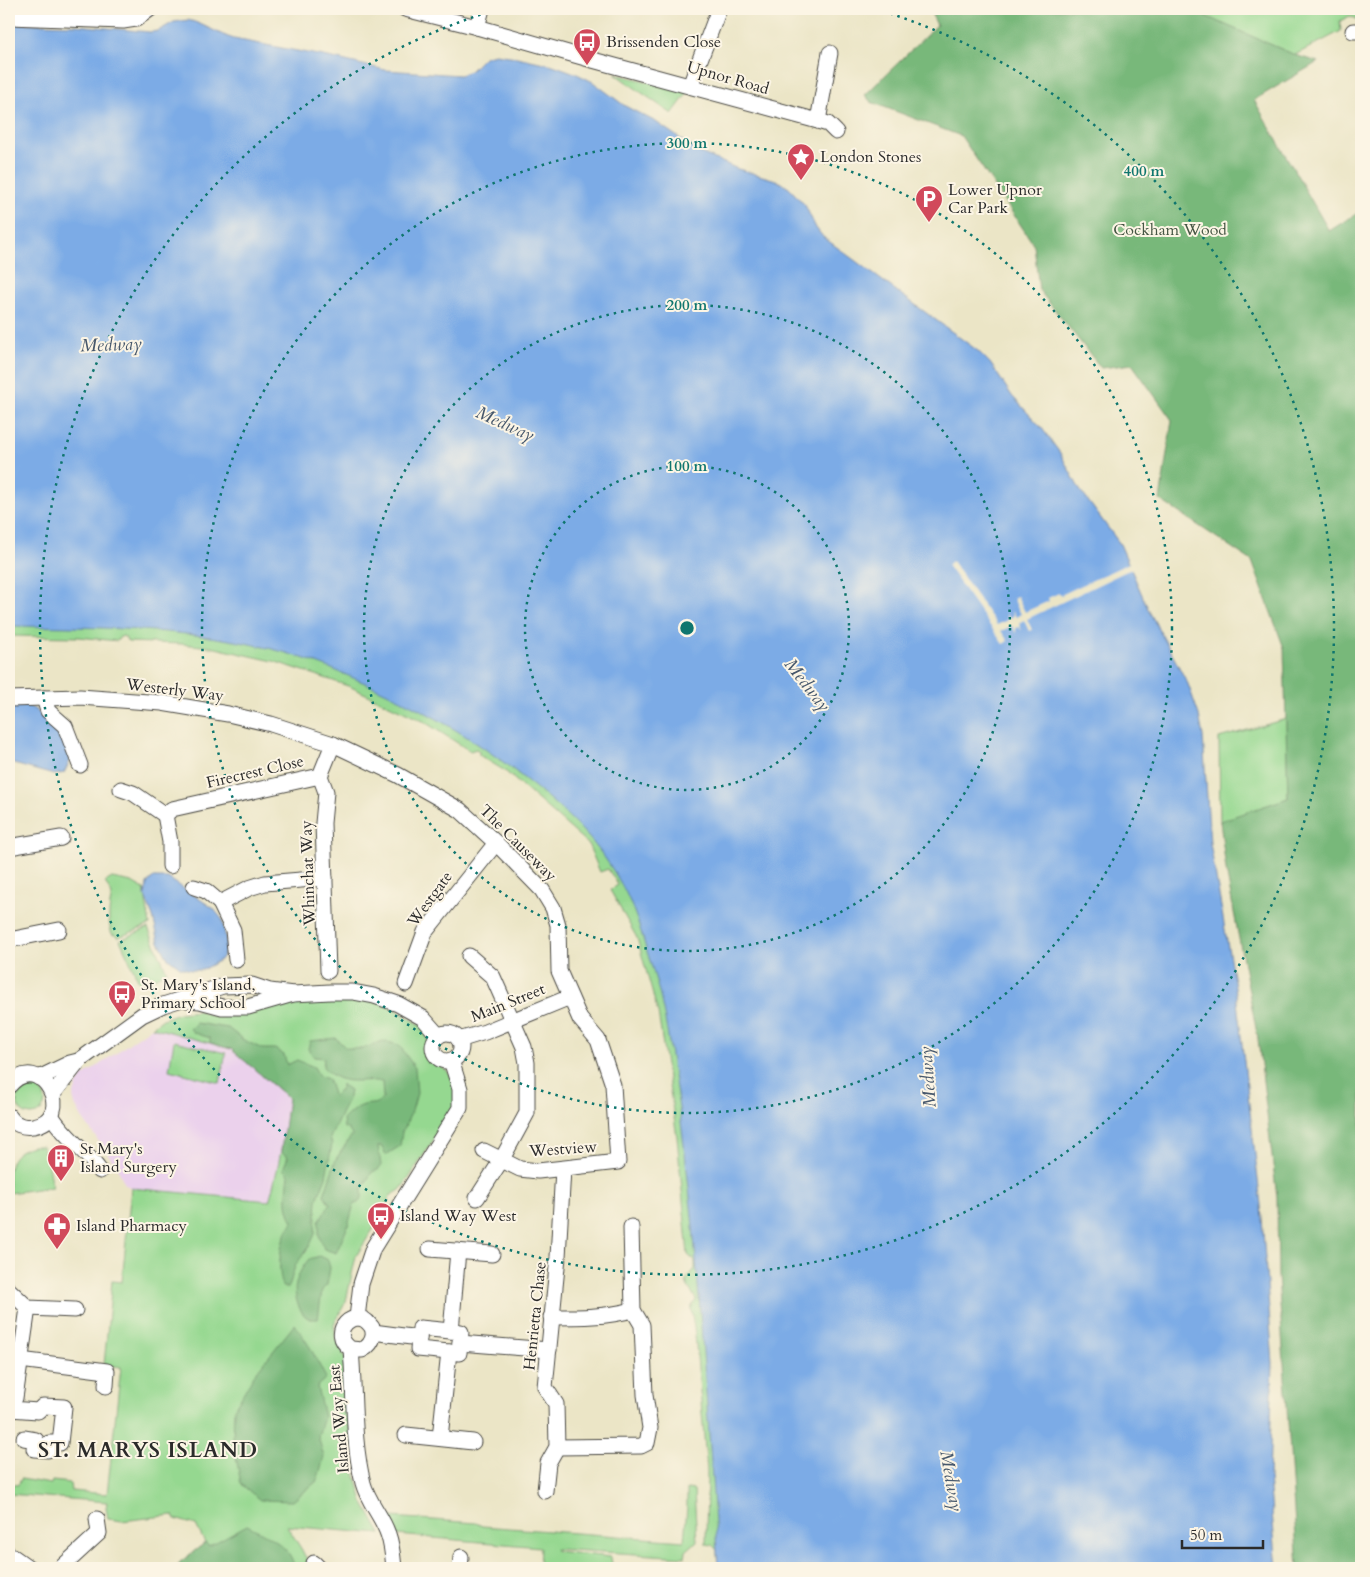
<svg xmlns="http://www.w3.org/2000/svg" width="1370" height="1577" font-family="Cardo,serif">
<style>
.built{fill:#ebd1ec}
.green{fill:#95d890;stroke:#60825e}
.forest{fill:#78b87a;stroke:#527252}
.water{fill:#7babe6;stroke:#536b88}
.pier{fill:#ebe5c6}
.lines{fill:none;stroke-linecap:round;stroke-linejoin:round}
.minor-casing{stroke:#484742;stroke-width:17}
.minor{stroke:#fff;stroke-width:15}
.ring{fill:none;stroke:#0f766e;stroke-width:2.5;stroke-dasharray:2.5 5}
.labels{text-anchor:middle;dominant-baseline:central;stroke-width:4;stroke-linejoin:round;paint-order:stroke}
.poi-label{font-size:16px;fill:#2b2b2b;stroke:#fcf5e5;text-anchor:start}
.street-label{font-size:16px;fill:#2b2b2b;stroke:#fcf5e5}
.park-label{font-size:16px;fill:#465644;stroke:#fcf5e5}
.water-label{font-size:18px;font-style:italic;fill:#47586c;stroke:#fcf5e5}
.district-label{font-size:21px;font-weight:bold;letter-spacing:1px;fill:#2b2b2b;stroke:#fcf5e5}
.centre{fill:#0f766e;stroke:#fcf5e5;stroke-width:2.5}
.ring-label{font-size:15px;text-anchor:middle;font-weight:bold;fill:#0f766e;stroke:#fcf5e5;stroke-width:4;stroke-linejoin:round;paint-order:stroke}
</style>
<rect width="100%" height="100%" fill="#fcf5e5"/>
<filter id="ink" filterUnits="userSpaceOnUse"><feTurbulence type="fractalNoise" baseFrequency=".02" numOctaves="2"/><feDisplacementMap in="SourceGraphic" scale="10" xChannelSelector="R" yChannelSelector="G"/><feConvolveMatrix kernelMatrix="1 2 1 2 8 2 1 2 1" color-interpolation-filters="sRGB"/></filter>
<filter id="wash" filterUnits="userSpaceOnUse"><feTurbulence type="fractalNoise" baseFrequency=".0096" numOctaves="4" result="noise"/><feDisplacementMap in="SourceGraphic" scale="20" xChannelSelector="R" yChannelSelector="G"/><feGaussianBlur stdDeviation="1.12" result="paint"/><feColorMatrix in="noise" values="0 0 0 0 0 0 0 0 0 0 0 0 0 0 0 0 0 1.4 0 .05"/><feComposite in="paint" operator="in"/></filter>
<g filter="url(#wash)">
<rect width="100%" height="100%" fill="#ebe5c6"/>
<polygon class="built" points="152,1027 231,1049 288,1098 286,1122 279,1166 269,1201 131,1188 125,1184 115,1164 82,1118 75,1105 73,1097 77,1085 81,1078"/>
<g class="green">
<polygon points="1187,9 1355,9 1361,21 1350,16 1340,21 1341,31 1295,55"/>
<polygon points="615,74 689,91 672,114"/>
<path d="M9 599 412 655 694 937 718 1568 717 1550 712 1545 706 1544 707 1471 695 1334 691 1308 696 1300C693 1292 687 1289 686 1280L695 1269V1261L688 1255 677 1137 658 1013 637 938 610 890 618 885 608 869 600 872 588 844 505 771 479 755V751L476 749 470 751 423 721 351 687 310 673 273 661 211 647 182 644 128 642 124 636 120 637 117 641 79 637 9 636Z"/>
<polygon points="1286,719 1288,798 1220,823 1219,738"/>
<path d="M112 878 132 882 144 889 150 925 119 937 112 934C107 923 109 907 112 895L105 882Z"/>
<polygon points="148,928 167,972 140,984 120,940"/>
<path d="M352 996 387 1004 424 1027 428 1040 429 1051 433 1060 449 1073 454 1082 456 1105 409 1178 400 1190 390 1196 383 1214 356 1256 346 1301 334 1325 336 1338 345 1356 355 1473 363 1502 381 1534 287 1526 302 1550 311 1568H178L179 1563 205 1543 196 1525 175 1519 173 1515 122 1521 108 1519 106 1508 107 1502 9 1494V1484L18 1485 21 1479 51 1484 52 1481 70 1483 71 1491 107 1494 121 1367 104 1365 112 1281 122 1282 131 1188 269 1201C279 1167 285 1133 288 1098L231 1049 152 1027 163 1019 179 1013 199 1011 217 1017 238 1016V1010L278 1003Z"/>
<polygon points="174,1041 226,1053 220,1083 169,1070"/>
<circle cx="31" cy="1101" r="14"/>
<path d="M32 1146H42L46 1155 52 1187 9 1193C8 1170 6 1154 32 1146Z"/>
<polygon points="687,1489 694,1490 697,1541 686,1551 685,1557 555,1549 556,1551 611,1557 612,1564 607,1568 539,1568 540,1547 397,1535 391,1517 476,1523 482,1526 684,1541 687,1507"/>
</g>
<g class="forest">
<polygon points="929,9 1189,9 1295,55 1318,62 1254,100 1329,231 1361,211 1361,1568 1298,1568 1278,1276 1277,1198 1258,1039 1226,870 1220,821 1288,798 1284,648 1252,561 1160,500 1172,420 1132,364 1101,368 1039,290 1034,245 961,136 871,102 865,95 937,25"/>
<path d="M196 1023 228 1028 242 1039 262 1049H275L284 1055 287 1065 297 1060 314 1067 319 1076 328 1079 334 1097 341 1088V1084L350 1090 349 1097 330 1138 332 1144 326 1177 317 1200 315 1234 310 1245 295 1266 289 1287H283C278 1273 279 1249 285 1235 287 1230 291 1226 293 1221 284 1208 287 1191 289 1175L283 1169 288 1157 281 1152 288 1098 231 1049 210 1043V1038L194 1033 190 1029Z"/>
<path d="M336 1038 346 1048 362 1049 383 1041 399 1045 415 1068 417 1093 412 1111 402 1132 400 1146 386 1155 381 1146H378L381 1165 378 1170 372 1172 362 1189V1198L358 1203 354 1204 348 1226 336 1253 324 1249 319 1235V1221L330 1204 324 1195 336 1159 352 1135 348 1129 344 1128 343 1120C349 1113 355 1108 364 1105 373 1103 375 1106 383 1098L382 1082C359 1077 343 1089 323 1067L324 1058 314 1057 308 1049 310 1041Z"/>
<path d="M320 1256 328 1260 330 1268 327 1285 322 1290 318 1319C316 1319 313 1319 310 1319 299 1315 293 1294 296 1284 298 1274 303 1266 309 1259Z"/>
<polygon points="295,1324 311,1349 326,1378 317,1386 324,1417 318,1436 324,1457 317,1481 293,1501 260,1500 241,1484 233,1440 234,1409 254,1375"/>
<path d="M247 1525C265 1534 293 1547 294 1568H231L227 1560 221 1568H178L179 1563 205 1543 209 1546Z"/>
</g>
<g class="water">
<path d="M188 20C204 24 218 34 234 39L324 56 385 70 460 75 470 71 484 57 495 54 517 57 553 65 575 73 593 82 625 106 656 122 701 153 738 169 776 180 789 188 805 205 816 228 823 237 978 351 990 363 1012 396 1041 427 1060 453 1080 490 1120 544 1149 611 1188 684 1199 715 1203 736 1210 843 1236 993 1261 1205 1273 1363 1269 1478 1277 1568H718C713 1492 708 1415 702 1338 696 1255 689 1171 676 1088 671 1056 667 1024 659 992 655 976 650 961 645 945 640 928 634 909 626 893 599 840 565 811 520 775 470 735 416 705 358 680 326 666 293 653 259 646 180 628 90 627 9 626V23L76 25 150 32 158 31 174 22Z"/>
<polygon points="9,705 26,705 36,710 64,736 71,759 64,773 54,775 14,764 9,760"/>
<polygon points="152,878 168,878 213,908 222,919 226,940 225,952 220,960 202,970 191,970 180,967 167,957 159,942 153,917 145,896 147,884"/>
</g>
<polygon class="pier" points="952,561 997,625 1008,620 1006,613 1010,618 1013,616 1012,610 1016,617 1021,614 1013,598 1017,596 1025,612 1049,601 1048,598 1059,593 1061,595 1129,563 1133,568 1027,619 1032,630 1029,631 1024,620 1019,623 1022,631 1019,627 1016,628 1016,633 1012,626 1001,631 1008,641 1003,644 947,565"/>
</g>
<g filter="url(#ink)">
<g class="lines">
<g class="minor-casing">
<g id="minor">
<polyline points="405,9 477,27 589,59 818,121 828,124 836,132"/>
<polyline points="9,17 123,21 136,19 150,9"/>
<polyline points="477,27 482,9"/>
<polyline points="1353,31 1361,31"/>
<polyline points="690,86 719,9"/>
<polyline points="818,121 830,53"/>
<polyline points="44,698 48,711 65,726 80,765"/>
<polyline points="9,699 80,697 162,703 228,714 271,724 333,744 398,775 460,810 496,843 542,890 553,908 558,925 559,971 580,1019 598,1040 613,1085 618,1162 538,1171 520,1169 484,1151"/>
<polyline points="320,776 326,792 323,823 328,971"/>
<polyline points="121,789 133,793 165,815 172,809 320,776 333,744"/>
<polyline points="165,815 170,842 170,866"/>
<polyline points="9,847 61,838"/>
<polyline points="194,887 206,891 220,903 249,888 265,883 325,878"/>
<polyline points="220,903 233,930 236,960"/>
<polyline points="9,940 59,930"/>
<polyline points="469,956 493,977 524,1047 527,1063 527,1113 502,1159 477,1198"/>
<polyline points="406,984 425,932 496,843"/>
<polyline points="188,1000 200,1001 222,1007 248,1007 293,994 330,992 353,992 374,996 398,1004 423,1018 438,1035"/>
<circle cx="447" cy="1047" r="14"/>
<polyline points="459,1040 485,1032 570,997"/>
<polyline points="39,1078 70,1063 78,1061"/>
<path d="M9 1086C41 1048 78 1119 33 1126 23 1128 14 1124 9 1116"/>
<polyline points="53,1094 80,1060 142,1015 163,1005 223,986 252,985 270,991 293,994"/>
<path d="M51 1115C63 1136 86 1150 100 1171"/>
<polyline points="430,1249 492,1254"/>
<polyline points="9,1290 28,1308 75,1310"/>
<path d="M551 1317C580 1317 606 1317 633 1310"/>
<polyline points="357,1318 361,1284 373,1248 460,1108 460,1089 451,1060"/>
<polygon points="420,1328 461,1332 459,1353 418,1349"/>
<polyline points="451,1331 458,1251"/>
<polyline points="373,1332 419,1338"/>
<polyline points="460,1343 549,1350"/>
<path d="M351 1349 362 1350C368 1347 372 1343 373 1336 374 1332 373 1328 370 1325 356 1305 326 1332 351 1349 355 1394 352 1439 363 1483 368 1502 382 1516 388 1534 392 1545 393 1557 394 1568"/>
<polyline points="20,1360 107,1371 106,1386"/>
<polyline points="10,1409 38,1411 43,1406 64,1407 60,1443 49,1443 48,1450 34,1449 36,1440 24,1438"/>
<polyline points="9,1410 15,1398 28,1308"/>
<polyline points="406,1435 473,1442"/>
<polyline points="440,1438 449,1352"/>
<polyline points="557,1447 641,1446 647,1443 650,1428 645,1395 642,1325 633,1310 631,1227"/>
<polyline points="545,1491 548,1463 557,1447 556,1404 545,1387 558,1257 563,1169"/>
<polyline points="9,1554 29,1568"/>
<polyline points="314,1563 319,1568"/>
<polyline points="61,1568 99,1533 97,1519"/>
<polyline points="460,1568 461,1557"/>
</g>
</g>
<use href="#minor" class="minor"/>
</g>
</g>
<g class="ring">
<circle cx="687" cy="628" r="162"/>
<circle cx="687" cy="628" r="323"/>
<circle cx="687" cy="628" r="485"/>
<path d="M876 9A647 647 0 1 1 498 9"/>
</g>
<defs>
<g id="bus-pin" transform="scale(1.4375)"><path d="M0 17L-7.5 6A9.5 9.5 0 1 1 7.5 6Z" fill="#d1495b" stroke="#fcf5e5"/><path d="M-5-6H5V4H4V6H2V4H-2V6H-4V4H-5ZM-3.5-4V0h7V-4ZM-3.5 1.2v1.5H-2V1.2ZM2 1.2v1.5H3.5V1.2Z" fill="#fff"/></g>
<g id="sight-pin" transform="scale(1.4375)"><path d="M0 17L-7.5 6A9.5 9.5 0 1 1 7.5 6Z" fill="#d1495b" stroke="#fcf5e5"/><path d="M0-6L1.8-2.2L6-1.7L2.9 1.2L3.7 5.4L0 3.3L-3.7 5.4L-2.9 1.2L-6-1.7L-1.8-2.2Z" fill="#fff"/></g>
<g id="parking-pin" transform="scale(1.4375)"><path d="M0 17L-7.5 6A9.5 9.5 0 1 1 7.5 6Z" fill="#d1495b" stroke="#fcf5e5"/><path d="M-3.5-5.5H1a3.5 3.5 0 0 1 0 7H-1V5.5H-3.5ZM-1-3.4V-.6H.8a1.4 1.4 0 0 0 0-2.8Z" fill="#fff"/></g>
<g id="building-pin" transform="scale(1.4375)"><path d="M0 17L-7.5 6A9.5 9.5 0 1 1 7.5 6Z" fill="#d1495b" stroke="#fcf5e5"/><path d="M-4-6H4V6H1V3H-1V6H-4ZM-2.5-4.3h1.7v1.8h-1.7ZM.8-4.3h1.7v1.8H.8ZM-2.5-1h1.7V.8h-1.7ZM.8-1h1.7V.8H.8Z" fill="#fff"/></g>
<g id="pharmacy-pin" transform="scale(1.4375)"><path d="M0 17L-7.5 6A9.5 9.5 0 1 1 7.5 6Z" fill="#d1495b" stroke="#fcf5e5"/><path d="M-2-6h4v4h4v4h-4v4h-4v-4h-4v-4h4Z" fill="#fff"/></g>
</defs>
<g fill-rule="evenodd">
<use href="#bus-pin" x="587" y="42"/>
<use href="#sight-pin" x="801" y="157"/>
<use href="#parking-pin" x="929" y="199"/>
<use href="#bus-pin" x="122" y="994"/>
<use href="#building-pin" x="61" y="1158"/>
<use href="#bus-pin" x="381" y="1216"/>
<use href="#pharmacy-pin" x="57" y="1226"/>
</g>
<g class="labels">
<g class="poi-label">
<text x="606" y="42">Brissenden Close</text>
<text x="820" y="157">London Stones</text>
<text x="948" y="190">Lower Upnor<tspan x="948" dy="18">Car Park</tspan></text>
<text x="141" y="985">St. Mary's Island,<tspan x="141" dy="18">Primary School</tspan></text>
<text x="80" y="1149">St Mary's<tspan x="80" dy="18">Island Surgery</tspan></text>
<text x="400" y="1216">Island Way West</text>
<text x="76" y="1226">Island Pharmacy</text>
</g>
<g class="street-label">
<text transform="translate(728 78) rotate(16)">Upnor Road</text>
<text transform="translate(175 690) rotate(7)">Westerly Way</text>
<text transform="translate(255 772) rotate(-13)">Firecrest Close</text>
<text transform="translate(518 843) rotate(45)">The Causeway</text>
<text transform="translate(308 873) rotate(-92)">Whinchat Way</text>
<text transform="translate(430 899) rotate(-54)">Westgate</text>
<text transform="translate(508 1003) rotate(-22)">Main Street</text>
<text transform="translate(563 1149) rotate(-4)">Westview</text>
<text transform="translate(535 1316) rotate(-84)">Henrietta Chase</text>
<text transform="translate(339 1419) rotate(-95)">Island Way East</text>
</g>
<g class="park-label">
<text x="1170" y="230">Cockham Wood</text>
</g>
<g class="water-label">
<text transform="translate(111 345) rotate(-2)">Medway</text>
<text transform="translate(505 424) rotate(24)">Medway</text>
<text transform="translate(807 685) rotate(52)">Medway</text>
<text transform="translate(928 1077) rotate(-94)">Medway</text>
<text transform="translate(951 1481) rotate(80)">Medway</text>
</g>
<g class="district-label">
<text x="148" y="1450">ST. MARYS ISLAND</text>
</g>
</g>
<circle cx="687" cy="628" r="8" class="centre"/>
<g class="ring-label">
<text x="687" y="148">300 m</text>
<text x="1144" y="176">400 m</text>
<text x="687" y="310">200 m</text>
<text x="687" y="471">100 m</text>
</g>
<rect width="1370" height="1577" fill="none" stroke="#fcf5e5" stroke-width="30"/>
<path d="M1182 1540v8h81v-8" fill="none" stroke="#2b2b2b" stroke-width="2.5"/>
<text x="1190" y="1540" font-size="15" fill="#2b2b2b" stroke="#fcf5e5" stroke-width="4" paint-order="stroke">50 m</text>
</svg>
